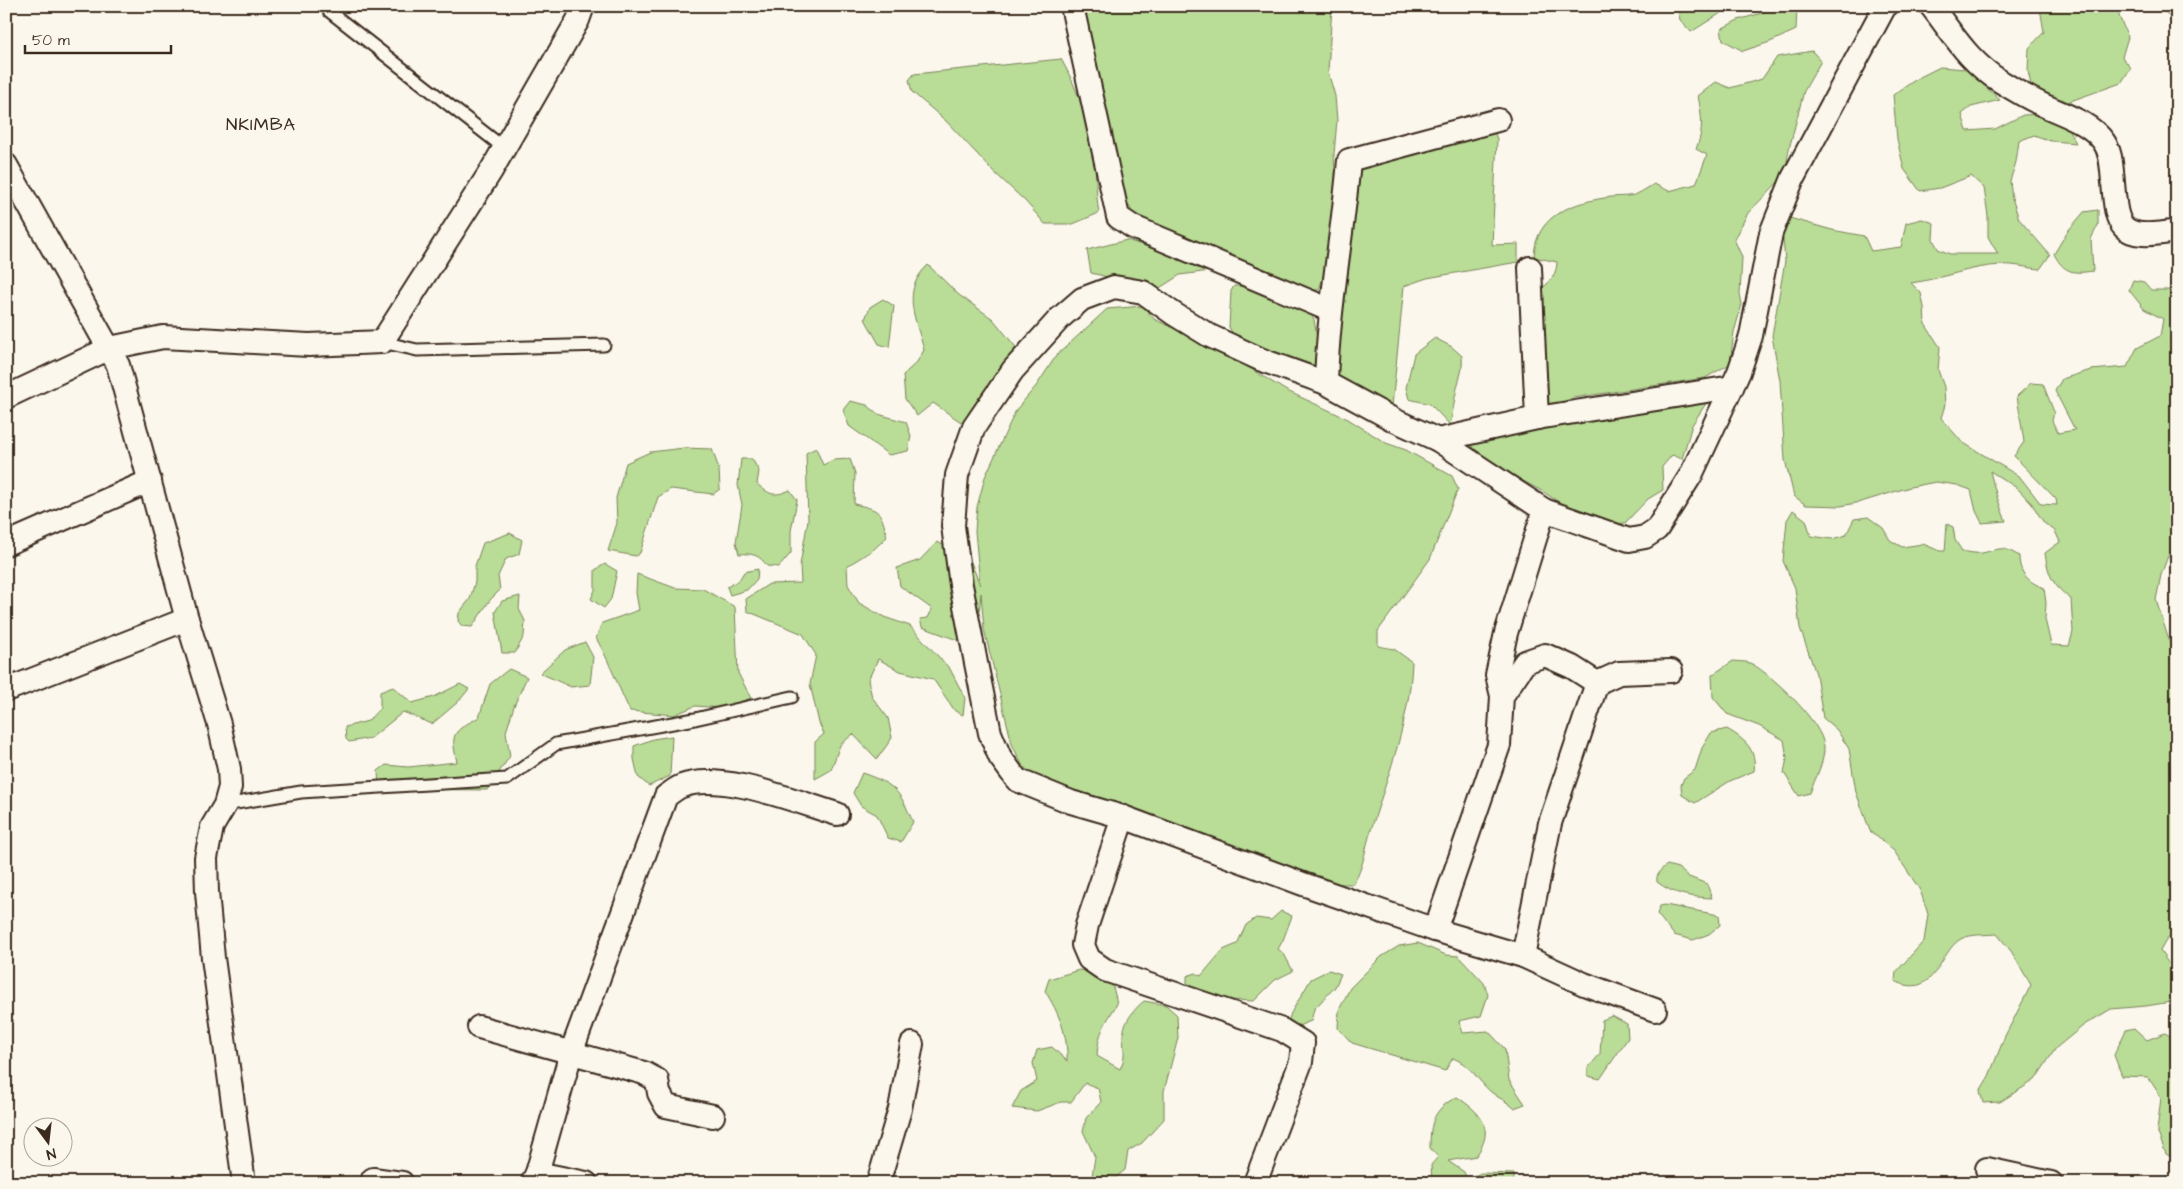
<svg xmlns="http://www.w3.org/2000/svg" width="2183" height="1189" font-family="'Architects Daughter',sans-serif">
<style>
.green{fill:#b9dc97;stroke:#7a835a}
.lines{fill:none;stroke-linecap:round;stroke-linejoin:round}
.service-casing{stroke:#3b2a1e;stroke-width:15}
.minor-casing{stroke:#3b2a1e;stroke-width:26}
.service{stroke:#fbf7ec;stroke-width:11}
.minor{stroke:#fbf7ec;stroke-width:22}
.labels{text-anchor:middle;dominant-baseline:central;stroke-width:5;stroke-linejoin:round;paint-order:stroke}
.quarter-label{font-size:18px;letter-spacing:1px;fill:#3b2a1e;stroke:#fbf7ec}
</style>
<rect width="100%" height="100%" fill="#fbf7ec"/>
<filter id="ink" filterUnits="userSpaceOnUse"><feTurbulence type="fractalNoise" baseFrequency=".02" numOctaves="2"/><feDisplacementMap in="SourceGraphic" scale="10" xChannelSelector="R" yChannelSelector="G"/><feConvolveMatrix kernelMatrix="1 2 1 2 8 2 1 2 1" color-interpolation-filters="sRGB"/></filter>
<g filter="url(#ink)">
<g class="green">
<polygon points="1084,6 1332,6 1328,72 1335,96 1337,120 1334,154 1336,189 1323,278 1319,290 1298,290 1267,270 1230,258 1128,217 1131,209 1126,201 1094,62"/>
<polygon points="1677,6 1732,6 1691,32 1680,20"/>
<polygon points="1764,6 1797,6 1796,30 1770,42 1743,51 1723,40 1721,29 1738,20 1765,12"/>
<polygon points="2037,6 2118,6 2119,16 2128,37 2122,57 2131,68 2121,83 2062,104 2050,101 2031,85 2028,71 2029,48 2044,32 2040,8"/>
<polygon points="2160,6 2177,6 2177,26"/>
<path d="M1812 51 1821 61 1804 91 1789 149 1785 175 1748 213 1734 239 1742 257 1740 294 1742 304 1734 332 1730 364 1705 378 1573 398 1549 407 1542 403V288C1551 282 1557 272 1557 262L1534 257C1535 214 1574 202 1611 197 1619 196 1630 197 1637 194 1643 191 1649 187 1654 184L1669 191 1696 184 1707 155 1696 149C1704 130 1702 116 1698 96L1716 82 1730 88 1762 79 1777 57Z"/>
<polygon points="2177,55 2177,100 2171,90"/>
<path d="M1061 59C1076 85 1087 117 1093 147 1097 169 1095 191 1099 213L1073 224H1045L1026 202 994 172 946 121 912 92 909 80 914 74Z"/>
<path d="M1940 67 1966 69 2000 100 1971 107 1962 114 1967 131 1995 129 2023 115 2043 114 2069 130 2076 143 2051 141 2034 135 2019 141 2016 162 2010 181 2012 198 2019 219 2050 255 2040 269C2028 268 2014 264 2002 265 1971 266 1942 279 1911 283L1921 293 1924 307 1925 324 1940 347 1938 370 1944 387 1945 405 1941 418 1962 442 2020 477 2041 504 2057 505 2056 499 2014 456 2024 442 2017 396 2031 383 2043 384 2054 412 2052 421 2058 433 2075 430 2055 391 2062 379 2091 370 2127 367 2137 348 2160 336 2163 319 2144 309 2129 290 2133 280 2144 282 2151 290H2177V553L2168 556 2161 575 2156 600 2177 665V933L2168 937 2160 951 2169 964 2177 966V1001L2146 1006 2111 1009 2084 1025 2056 1048 2035 1080 2000 1102 1983 1103 1980 1091 1989 1076 2005 1036 2031 985 2011 951 1997 934C1987 935 1972 934 1963 938 1939 948 1937 1002 1895 981L1896 972 1924 941 1928 914 1920 890 1894 851 1870 831 1856 792 1849 749 1837 730 1823 718 1816 674 1800 628 1795 588 1783 561 1787 520 1793 510 1806 520 1811 536 1832 539 1846 535 1854 519 1868 517 1883 528 1890 540 1902 547 1923 544 1940 551H1945L1947 524 1953 527 1955 540 1962 551C1968 552 1976 554 1982 553 2001 549 2001 545 2019 556 2019 573 2028 582 2044 588L2046 603 2045 619 2051 645 2069 646 2073 632 2071 599C2053 586 2048 575 2045 553L2060 542 2055 531 2044 523 2032 504 2017 488 1990 471C1994 488 1999 505 2006 521L1982 523 1976 511 1971 490 1957 485 1936 482 1910 487 1861 502 1841 506 1806 505 1794 496 1785 460 1780 381 1772 336 1785 261 1782 229 1786 217 1832 230 1864 236 1871 251 1901 247 1906 223 1922 219 1934 223 1933 239 1938 249 1950 254H1998L1988 237V216L1984 188 1971 176 1940 188 1920 191 1904 169 1897 139 1893 95 1918 78Z"/>
<polygon points="1494,131 1497,139 1492,245 1518,244 1518,262 1427,278 1404,286 1392,406 1385,408 1332,376 1356,164"/>
<path d="M2098 210V225L2091 239 2093 271C2073 274 2064 273 2054 254L2067 232 2084 212Z"/>
<polygon points="1127,240 1217,270 1180,275 1158,289 1091,273 1087,250"/>
<path d="M928 265 959 295 993 319 1019 351 970 417 961 422 933 403 917 416 905 399 903 375 917 362 924 350C916 319 900 291 928 265Z"/>
<polygon points="1234,286 1258,286 1304,306 1314,319 1318,345 1315,366 1307,370 1235,338 1229,327 1231,291"/>
<polygon points="883,299 894,306 889,347 879,344 865,319 870,307"/>
<path d="M1143 306 1154 319 1224 352 1285 390 1348 419 1386 443 1406 450 1452 476 1458 489 1430 559 1378 631V646L1394 649 1412 662C1410 723 1386 779 1369 837 1364 854 1363 869 1353 884H1336L1102 798 1038 780 1022 765 1012 744 984 629 981 593 977 636 960 641 922 627 920 619 928 618 932 609 900 586 897 568 920 560 937 542 969 557 980 585 975 531 977 507 985 477 1016 410 1037 385 1056 356 1107 309Z"/>
<path d="M1435 338 1452 347 1462 356C1463 371 1460 375 1457 388 1454 401 1453 412 1450 425L1430 404 1409 399 1406 388 1414 354Z"/>
<polygon points="1709,395 1705,405 1692,425 1682,459 1672,455 1662,467 1663,490 1648,499 1625,523 1614,524 1575,513 1542,491 1468,452 1464,444"/>
<polygon points="850,401 867,405 878,414 906,422 911,436 908,451 889,455 849,426 843,410"/>
<polygon points="684,448 712,449 719,469 720,489 713,494 671,489 658,497 640,553 636,556 608,551 617,523 616,498 626,463 650,452"/>
<path d="M816 448 823 465 833 460 850 459 855 473 854 504C880 510 881 510 887 537L873 550 847 566 848 585 859 603 884 617 910 626 950 669 965 698 963 715 955 711 933 679 900 671 878 659 868 680 872 697 888 718 892 738 877 759 853 734 840 745 831 770 815 779V742L824 734 819 723 810 684 816 655 803 634 747 611 746 599 769 584 801 583 800 565 808 520 806 453Z"/>
<path d="M741 459H752L759 471 757 484C770 495 774 497 790 490L797 500 791 531V553L779 567 767 566C760 555 752 553 739 554L736 542 742 505 738 485Z"/>
<polygon points="510,533 522,540 519,554 506,559 498,576 500,590 490,600 472,627 462,626 458,621 459,613 470,599 475,582 475,566 483,543"/>
<polygon points="605,564 617,571 611,599 604,608 591,599 595,590 595,570"/>
<polygon points="758,569 757,579 747,590 730,595 727,587 739,580 744,572"/>
<path d="M637 574 675 588 703 589 735 607 738 673 751 698 722 708 695 706 674 715 630 711C618 687 610 662 596 638L602 623 639 610 636 593Z"/>
<polygon points="520,596 519,609 525,621 524,636 515,653 502,653 495,612 502,601"/>
<polygon points="585,642 593,657 590,685 571,687 540,673 565,650"/>
<path d="M1733 661C1739 662 1747 661 1752 664 1772 675 1822 722 1824 746 1825 762 1815 778 1810 793L1799 796 1784 773 1787 758 1784 740 1759 726 1727 714 1713 697 1712 675Z"/>
<path d="M509 669 527 677 514 706 506 732 510 756 487 790 379 789 378 771 386 765 408 767 457 762C450 732 453 732 479 717L490 684Z"/>
<polygon points="460,684 469,689 458,702 432,724 403,712 371,738 349,742 346,739 345,727 368,721 380,708 380,692 393,687 412,703 434,697"/>
<path d="M1727 729C1744 739 1757 749 1754 771L1730 781 1695 803 1682 795 1681 785 1684 778 1695 770 1702 748 1711 733Z"/>
<polygon points="672,736 670,776 649,786 638,777 634,759 634,746 653,739"/>
<path d="M862 773C896 785 899 790 913 822L901 842 888 838 877 815 861 806 853 793Z"/>
<path d="M1667 865 1678 868 1689 877 1707 884 1712 898C1691 897 1674 895 1657 882 1656 873 1660 870 1667 865Z"/>
<polygon points="1665,905 1719,915 1720,925 1709,934 1693,940 1674,935 1657,914 1660,906"/>
<polygon points="1281,911 1292,916 1283,940 1278,949 1284,954 1293,971 1275,980 1254,1001 1229,1000 1187,985 1187,976 1196,973 1201,976 1223,950 1237,944 1246,925 1256,918 1271,920"/>
<path d="M1418 943 1446 955 1459 956 1484 983 1488 995 1481 1016 1459 1021 1463 1033 1488 1031 1505 1049 1509 1080 1525 1104 1514 1108C1507 1101 1498 1098 1491 1092 1477 1080 1471 1065 1453 1058L1445 1071 1352 1043 1338 1028 1339 1010 1350 988 1381 957 1399 946Z"/>
<path d="M1079 970C1109 975 1111 974 1117 1004 1105 1024 1098 1032 1097 1056L1120 1069C1126 1057 1124 1050 1123 1038 1122 1024 1134 1009 1144 1001L1166 1005 1177 1015 1178 1038 1164 1091V1119L1142 1143 1128 1151 1125 1170 1109 1183H1091L1095 1157 1083 1131 1086 1118 1101 1102 1098 1088 1085 1083 1071 1102H1061L1037 1111 1012 1108 1021 1091 1037 1081 1033 1063 1037 1050 1052 1047 1067 1061C1068 1035 1059 1013 1045 991L1049 979Z"/>
<polygon points="1329,970 1341,974 1335,987 1314,1009 1311,1021 1296,1027 1287,1025 1291,1013 1311,979"/>
<polygon points="1612,1016 1627,1024 1628,1038 1600,1079 1588,1076 1588,1068 1600,1054 1602,1020"/>
<polygon points="2134,1028 2147,1040 2165,1033 2177,1040 2177,1160 2166,1154 2157,1131 2161,1097 2148,1077 2122,1076 2114,1055 2126,1030"/>
<path d="M1457 1097C1481 1113 1496 1128 1476 1156L1448 1161 1464 1172 1467 1179 1481 1173 1514 1174V1183H1432L1431 1165 1438 1157 1430 1148C1430 1123 1433 1109 1457 1097Z"/>
</g>
<g class="lines">
<g class="service-casing">
<g id="service">
<polyline points="329,11 504,148"/>
<polyline points="382,342 417,350 604,345"/>
<polyline points="225,805 301,792 507,779 556,744 695,719 792,697"/>
</g>
</g>
<g class="minor-casing">
<g id="minor">
<polyline points="1072,6 1118,217 1133,227 1330,310"/>
<path d="M1931 6C1954 35 1968 61 2000 81 2014 90 2028 98 2043 105 2064 115 2090 122 2104 142 2110 151 2111 161 2112 171 2117 225 2113 242 2177 231"/>
<path d="M1498 120 1349 160C1343 234 1328 308 1326 383L1394 420 1438 440 1544 510 1629 540 1645 537 1657 529 1691 475 1739 372 1751 336 1771 233 1793 178 1885 6"/>
<polyline points="6,165 118,365 187,619 219,724 229,769 230,787 225,805 212,827 206,858 207,892 213,958 244,1183"/>
<polyline points="1530,268 1537,418"/>
<polyline points="1326,383 1262,360 1210,336 1174,314 1143,292 1114,287 1082,299 1060,318 1013,370 974,427 957,475 953,526 961,585 976,663 990,733 1000,757 1017,780 1071,802 1123,817 1303,884 1435,930 1523,956 1584,984 1655,1010"/>
<polyline points="6,397 110,348 163,337 309,345 382,342 491,171 578,20 583,6"/>
<polyline points="1438,440 1537,418 1732,387"/>
<polyline points="6,544 150,481"/>
<polyline points="6,690 187,619"/>
<polyline points="1502,696 1525,662 1545,655 1572,667 1597,683"/>
<polyline points="1123,817 1087,925 1083,945 1089,959 1105,970 1282,1030 1303,1043 1301,1062 1255,1183"/>
<polyline points="1435,930 1499,745 1502,696 1497,675 1506,633 1544,510"/>
<polyline points="1523,956 1550,823 1597,683 1619,673 1671,671"/>
<polyline points="479,1027 644,1073 657,1080 659,1093 666,1106 713,1116"/>
<polyline points="1987,1169 2051,1183"/>
<polyline points="537,1173 586,1183"/>
<polyline points="373,1179 402,1183"/>
<path d="M532 1183 537 1173 571 1053 666 796C671 793 676 788 682 786 721 771 797 802 837 814"/>
<polyline points="878,1183 900,1109 912,1044"/>
</g>
</g>
<use href="#service" class="service"/>
<use href="#minor" class="minor"/>
</g>
</g>
<g class="labels">
<g class="quarter-label">
<text x="261" y="124">NKIMBA</text>
</g>
</g>
<rect width="2183" height="1189" fill="none" stroke="#fbf7ec" stroke-width="25"/>
<rect x="12" y="12" width="2158" height="1164" fill="none" stroke="#3b2a1e" stroke-width="2" filter="url(#ink)"/>
<g transform="translate(48 1142) rotate(165)"><circle r="24" fill="#fbf7ec" stroke="#aea59a"/>
<path d="M0-4L9 19L0 12L-9 19Z" fill="#3b2a1e"/>
<text y="-8" font-size="14" font-weight="bold" text-anchor="middle" fill="#3b2a1e">N</text>
</g>
<path d="M25 45v8h146v-8" fill="none" stroke="#3b2a1e" stroke-width="2.5"/>
<text x="32" y="45" font-size="15" fill="#3b2a1e" stroke="#fbf7ec" stroke-width="4" paint-order="stroke">50 m</text>
</svg>
